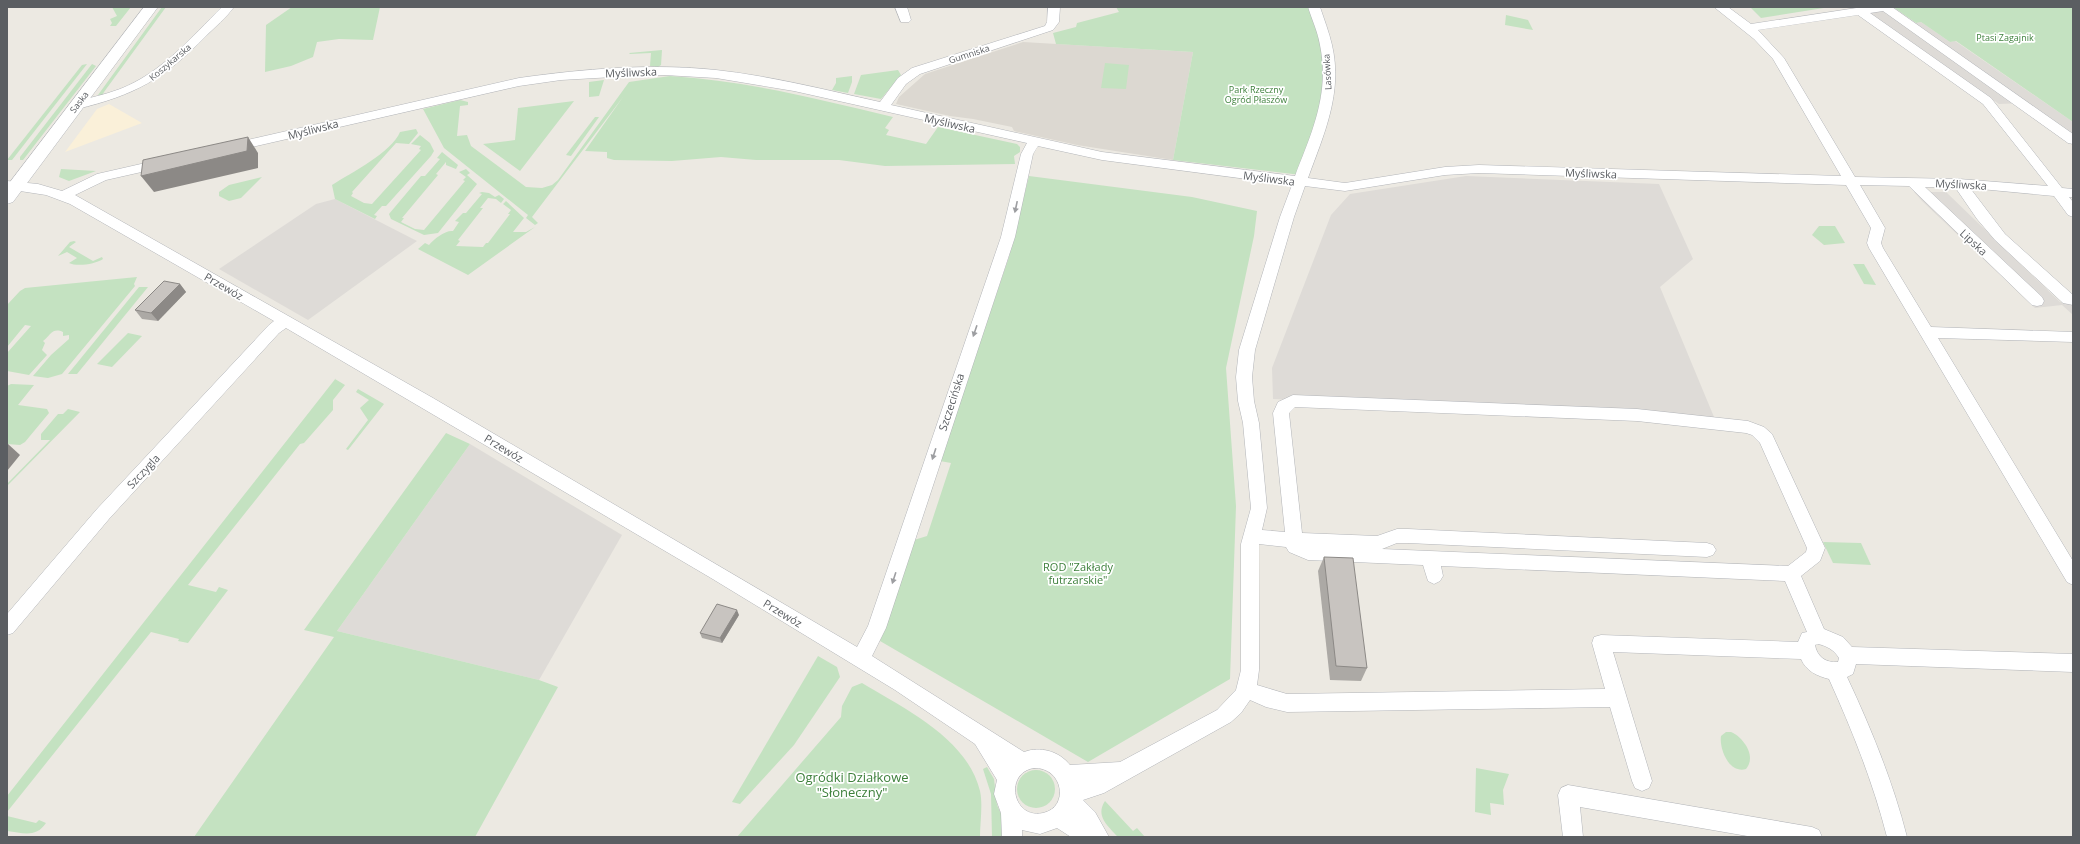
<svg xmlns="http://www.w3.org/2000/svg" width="2080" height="844" font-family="'Open Sans',sans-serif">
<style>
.commercial{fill:#faf0d9}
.industrial{fill:#dedbd7}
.education{fill:#dcd8d1}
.green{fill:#c4e2c1}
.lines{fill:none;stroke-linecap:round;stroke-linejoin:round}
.minor-casing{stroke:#b3b5b9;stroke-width:1}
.tertiary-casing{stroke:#b3b5b9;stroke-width:1}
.minor{fill:#fff;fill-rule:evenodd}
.tertiary{fill:#fff;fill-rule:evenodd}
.wall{fill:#aca9a5}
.shaded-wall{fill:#8c8986}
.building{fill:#c8c4c0;stroke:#8c8986}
.oneway{fill:#9d9ea1}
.labels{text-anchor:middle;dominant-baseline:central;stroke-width:3.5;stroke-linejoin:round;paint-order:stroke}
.far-park-label{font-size:9px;fill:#3e803c;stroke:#fff}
.far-street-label{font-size:9px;fill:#5b5e62;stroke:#fff}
.street-label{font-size:11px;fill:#5b5e62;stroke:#fff}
.park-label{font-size:11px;fill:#3e803c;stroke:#fff}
.near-park-label{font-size:13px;fill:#3e803c;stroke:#fff}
</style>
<rect width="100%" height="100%" fill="#ece9e2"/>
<polygon class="commercial" points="109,104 142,123 65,152 97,109"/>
<g class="industrial">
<polygon points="1861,7 1893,7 1915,23 1921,22 1950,42 1955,41 2073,122 2073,137 2024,103 1999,104"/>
<polygon points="1466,176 1659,184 1693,259 1660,287 1714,417 1273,399 1272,368 1331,215 1350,194"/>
<polygon points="1914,192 1946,192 2060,302 2073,303 2073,315 2062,305 2035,308 1922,201"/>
<polygon points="335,199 417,241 308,320 219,269 316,204"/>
<polygon points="470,444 622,535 539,680 337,631"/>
</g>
<polygon class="education" points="1023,42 1193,52 1173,160 1077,145 1014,131 1012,127 973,119 950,116 896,104 899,97 925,74"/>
<g class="green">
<polygon points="112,7 131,7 116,26 110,26 112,23 110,19 117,16"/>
<polygon points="162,7 166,7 104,92 102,96 98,95"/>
<polygon points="292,7 380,7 373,40 339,39 317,42 313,57 291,66 265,72 266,25"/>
<polygon points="1116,7 1313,7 1325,45 1326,99 1301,175 1173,160 1193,52 1056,44 1053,33 1076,27 1077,23 1119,12"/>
<polygon points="1750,7 1830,7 1761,18"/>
<polygon points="1893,7 2073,7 2073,122 1956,41 1950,42 1921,22 1916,23"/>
<polygon points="1506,15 1528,20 1533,30 1505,25"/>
<polygon points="662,50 661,65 658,67 650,66 651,53 630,54 629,53"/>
<polygon points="1105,63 1129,65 1126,89 1101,88"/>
<polygon points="87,64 12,160 7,160 82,65"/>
<polygon points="92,64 96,66 23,160 20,160 20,157"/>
<polygon points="898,70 901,75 881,99 854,94 861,75"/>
<path d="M670 76C748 81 818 99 893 117L885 128 889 130 886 135 926 144 938 127 1017 144 1020 147V152L1014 156 1015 164 885 166 839 160H756L721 157 672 161 614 160 607 158V152L585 151 623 97 532 217 538 223 535 225 526 218 528 215 444 148 423 109 460 100 468 102V105L460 106 457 136 467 135 471 146 526 187 542 188 552 185 558 180 629 82Z"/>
<polygon points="852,76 852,82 848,93 832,90 836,83 836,78"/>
<polygon points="604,80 599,96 589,97 589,82"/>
<polygon points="574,101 520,171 483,144 515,140 518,108"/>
<polygon points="595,117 599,117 571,156 566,155"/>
<path d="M416 129 418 133 409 144 396 143 352 192 353 193 351 196 364 203 372 204 421 150 419 149 421 146 411 144 420 135 430 143 434 151 431 156 386 206H382L374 215 377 216 375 219 335 199 332 185C351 173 392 152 400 132Z"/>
<polygon points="442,152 458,165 456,169 446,165 446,162 436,174 438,175 402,218 404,218 401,222 415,229 424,230 465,181 463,180 466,177 459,172 466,169 470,173 467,175 477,184 438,233 424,235 391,219 389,214 421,176 425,176 440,159 437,158"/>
<polygon points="61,169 96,171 69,181 59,177"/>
<polygon points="1029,176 1192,197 1257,211 1254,236 1226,368 1236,506 1230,679 1088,762 880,641 914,540 927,536 951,463 940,461 1009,257"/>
<polygon points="262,177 241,198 229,201 219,196 219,192 229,185"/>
<path d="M482 192 489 193 495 197 499 195 504 199 501 203 496 199 488 198 480 208H483L458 240 460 241 456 246 483 247 486 243H488L510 214H508L511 210 503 204 506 201 524 218 513 232H526L535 227 468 275 418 249 425 243 429 245C434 239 445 230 453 231L459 222 455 221 463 213H466L482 194 479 193Z"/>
<polygon points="1819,226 1835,226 1845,243 1824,245 1812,235"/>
<path d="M74 241 76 242 69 247 93 261 102 257 103 259C96 264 77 267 69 263L77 258 67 252 58 256 70 242Z"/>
<polygon points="1853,264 1864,264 1876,285 1864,284"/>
<path d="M137 277 134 284 135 286 62 374 48 378 33 376 51 355 69 339V335L63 336V332C52 327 50 336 43 341L45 343 42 350 47 355 29 375 7 371V353L31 326 25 325 7 347V305L20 291 25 288Z"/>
<polygon points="139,287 148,287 77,374 68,374"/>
<polygon points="128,333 142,336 112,367 97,364"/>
<polygon points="336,378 335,379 345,385 333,400 333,410 304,443 300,444 188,585 216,592 219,587 228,590 188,643 178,641 179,639 151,632 7,812 7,796"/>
<polygon points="11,384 34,385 18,405 47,409 49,413 25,442 20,445 7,444 7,386"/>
<polygon points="358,389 384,404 348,450 346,449 368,420 360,408 369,400 356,392"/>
<polygon points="68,409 80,412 7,486 7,484 50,440 41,440 41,434 58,414 63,414"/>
<polygon points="446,433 470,444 337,631 539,680 558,687 475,837 194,837 334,637 304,630"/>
<polygon points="1823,542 1861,543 1871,565 1833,563"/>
<polygon points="818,656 837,667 840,677 794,745 740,804 732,802"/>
<path d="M862 683C905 709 967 738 980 791 983 805 980 823 980 837H737L841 717 842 706 852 687Z"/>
<path d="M1731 732C1743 737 1757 756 1746 769 1729 774 1719 749 1721 736L1726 732Z"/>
<polygon points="987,767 994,779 997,805 1003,818 1006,837 992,837 991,794 983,769"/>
<polygon points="1476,768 1509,774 1503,790 1504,805 1490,803 1491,815 1475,812"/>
<circle cx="1036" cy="789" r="19"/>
<path d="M1105 801 1133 831 1137 828 1145 837H1118C1108 826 1095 816 1105 801Z"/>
<path d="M7 816 36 823 39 820 46 823C36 838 23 833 7 831Z"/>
</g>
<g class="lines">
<g class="minor-casing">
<g id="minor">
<path d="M222 7H234C226 18 215 27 206 36 164 79 135 95 77 109L71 105 73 102C89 98 104 95 120 89 161 73 191 38 222 7Z"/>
<polygon points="895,7 907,7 911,20 909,22 901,22"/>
<path d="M1048 7H1060L1059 22 1053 30 920 74 906 84 891 105 1102 152 1295 176C1312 132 1330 94 1320 45 1318 32 1312 20 1308 7H1320C1324 19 1329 32 1332 45 1343 93 1324 134 1308 178L1345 183 1445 167 1479 165 1841 176 1773 59 1754 39 1714 7H1728L1751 24 1863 7H1892L2073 134V144L2068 143 1883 11 1870 13 1991 98 2062 188 2073 189V197H2069L2073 202V217L2068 215 2054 196 1970 188 2005 234 2073 295V305L2063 303 1995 240 1977 219 1955 187H1925L2042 297 2044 301 2042 305 2037 306 2032 305 1909 186 1860 185 1885 228 1881 243 1883 248 1931 327 2073 332V342L1938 338 2073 561V585L2067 582 1869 248 1867 243 1871 228 1846 185 1479 173 1445 175 1345 191 1305 186 1294 217 1255 350 1252 377 1254 401 1259 423 1267 508 1262 530 1285 532 1273 413 1278 402 1293 395 1637 409 1748 421 1764 427 1772 434 1825 548 1820 561 1801 576 1824 629 1843 637 1852 647 2073 654V672L1856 664 1853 674 1847 677C1871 728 1893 782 1907 837H1887C1873 782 1852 730 1829 679 1817 676 1806 671 1801 659L1613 652 1652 781 1649 788 1642 791 1635 788 1632 781 1610 707 1287 712 1266 707 1250 700 1241 713 1231 722 1104 793 1083 800 1095 812 1109 837H1071L1057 828 1040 834 1022 830V837H1002L1001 813 994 794 997 780 975 744 895 690 711 578 286 328 279 333 109 519 13 633 7 635V614L97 509 269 325 274 321 70 204 46 195 7 189V181L38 184 62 191 97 174 163 159 170 163 168 166 106 180 75 195 433 398 857 647 868 626 1001 237 1021 154 1027 143 794 91 716 78 664 75 613 77 561 80 519 86 230 152 224 148 230 144 519 78C583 69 651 63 716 70 771 76 826 90 880 102L898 78 912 68 1045 26 1047 22ZM1858 15 1983 104 2048 186 1959 179 1855 177 1784 58 1758 30ZM1038 146 1102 160 1292 185 1280 217 1239 350 1236 377 1238 401 1243 423 1251 508 1241 544V670L1236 690 1217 710 1120 762 1070 765C1059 751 1040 746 1024 752L872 656 886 628 1015 237 1033 154ZM1295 407 1637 421 1746 433 1752 435 1760 443 1807 548 1806 552 1788 566 1382 549 1397 543H1408L1707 557 1713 555 1716 550 1713 545 1707 543 1408 529H1397L1377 536 1302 533 1289 413ZM1259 544 1286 547 1289 552 1308 560 1423 565 1428 581 1434 584 1440 581 1443 576 1441 566 1785 581 1807 632 1802 633 1798 642 1601 635 1594 637 1592 643 1605 689 1287 694 1257 685 1259 670ZM1818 644C1827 646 1834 650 1839 658L1838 662C1826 663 1817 657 1815 645ZM1034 768C1063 767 1070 807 1043 813 1013 820 1003 773 1034 768Z"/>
<polygon points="1568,785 1812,827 1819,830 1822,837 1753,837 1580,807 1583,837 1563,837 1558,795 1561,788"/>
</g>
</g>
<g class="tertiary-casing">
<polygon id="tertiary" points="144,7 158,7 13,202 7,204 7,186"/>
</g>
<use href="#minor" class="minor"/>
<use href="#tertiary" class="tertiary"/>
</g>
<g class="wall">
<polygon points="180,284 186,292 158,321 142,319 135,310"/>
<polygon points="1324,557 1367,668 1361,681 1330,680 1318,571"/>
<polygon points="739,615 722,643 702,638 700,633"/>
</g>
<g class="shaded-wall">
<polygon points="248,137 258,153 258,168 154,192 141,176"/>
<polygon points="180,284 186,292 158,321 151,313"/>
<polygon points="8,444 20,455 7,471 7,445"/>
<polygon points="737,610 739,615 722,643 720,638"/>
</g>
<g class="building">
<polygon points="248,137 247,151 141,176 143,160"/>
<polygon points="164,281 180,284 151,313 135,310"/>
<polygon points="1324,557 1353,558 1367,668 1336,666"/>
<polygon points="717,604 737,610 720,638 700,633"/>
</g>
<defs><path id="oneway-solid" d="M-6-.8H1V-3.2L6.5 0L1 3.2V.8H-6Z"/></defs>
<g class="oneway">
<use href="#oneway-solid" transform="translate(1016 207) rotate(102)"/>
<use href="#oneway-solid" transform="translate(975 331) rotate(109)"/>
<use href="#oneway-solid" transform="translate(934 454) rotate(108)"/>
<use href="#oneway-solid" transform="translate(894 578) rotate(108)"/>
</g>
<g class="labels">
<g class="far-park-label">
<text x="2005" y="37">Ptasi Zagajnik</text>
<text x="1256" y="89">Park Rzeczny<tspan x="1256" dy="10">Ogród Płaszów</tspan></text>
</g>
<g class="far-street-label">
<text transform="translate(969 54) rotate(-18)">Gumniska</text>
<text transform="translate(170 62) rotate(-40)">Koszykarska</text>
<text transform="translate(1327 72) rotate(-93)">Lasówka</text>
<text transform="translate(79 102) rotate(-53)">Saska</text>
</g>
<g class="street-label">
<text transform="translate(631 72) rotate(-2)">Myśliwska</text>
<text transform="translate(950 123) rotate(13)">Myśliwska</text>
<text transform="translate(313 129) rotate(-14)">Myśliwska</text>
<text transform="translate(1591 173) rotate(2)">Myśliwska</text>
<text transform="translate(1269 178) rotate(7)">Myśliwska</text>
<text transform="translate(1961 184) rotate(3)">Myśliwska</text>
<text transform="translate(1974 242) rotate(43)">Lipska</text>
<text transform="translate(224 286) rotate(30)">Przewóz</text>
<text transform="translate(951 402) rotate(-72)">Szczecińska</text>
<text transform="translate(504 448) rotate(31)">Przewóz</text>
<text transform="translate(143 471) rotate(-47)">Szczygla</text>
<text transform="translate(783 613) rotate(31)">Przewóz</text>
</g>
<g class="park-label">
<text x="1078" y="566">ROD "Zakłady<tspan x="1078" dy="13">futrzarskie"</tspan></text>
</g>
<g class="near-park-label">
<text x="852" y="777">Ogródki Działkowe<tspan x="852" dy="15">"Słoneczny"</tspan></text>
</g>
</g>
<rect width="2080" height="844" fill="none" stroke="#5b5e62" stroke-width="16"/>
</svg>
